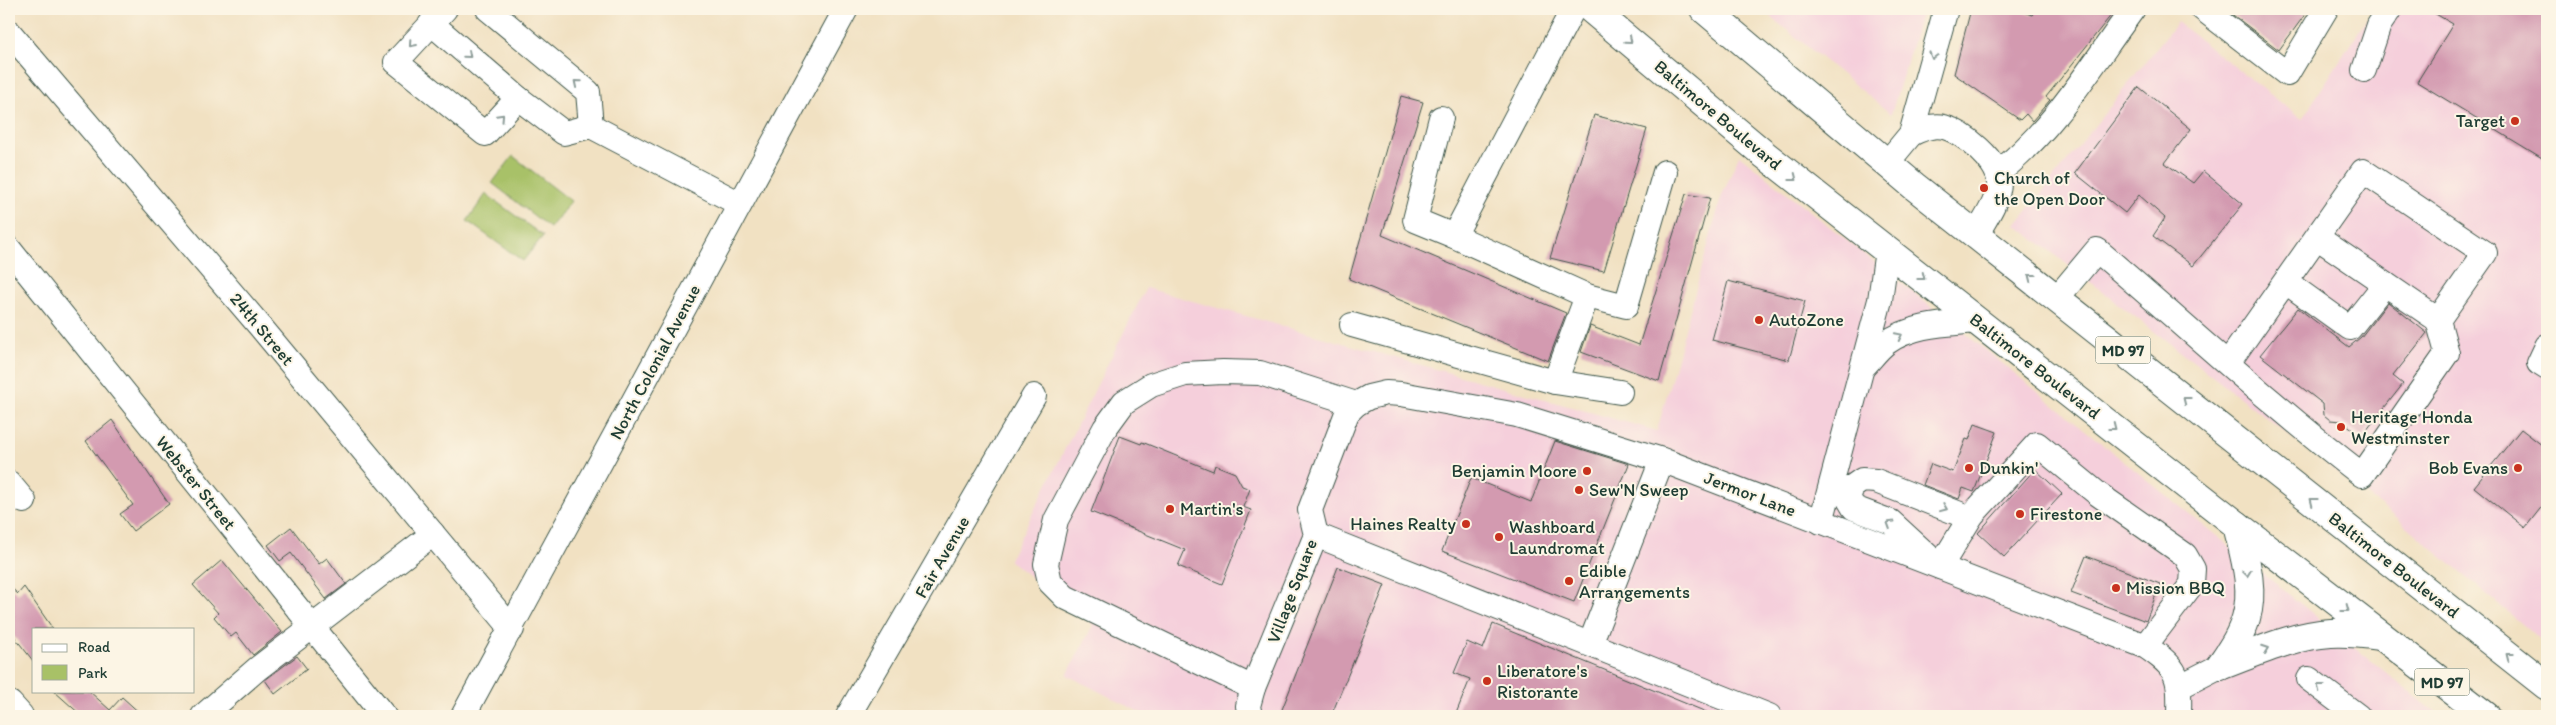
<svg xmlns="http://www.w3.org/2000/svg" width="2556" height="725" font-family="Itim,sans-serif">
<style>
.built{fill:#f5cfdb}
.green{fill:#a8c167;stroke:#647f4e}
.building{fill:#d39ab0}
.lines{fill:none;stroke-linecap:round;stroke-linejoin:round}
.minor-casing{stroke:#3e5649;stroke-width:26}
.major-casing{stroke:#3e5649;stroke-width:30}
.highway-casing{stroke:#3e5649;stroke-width:30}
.minor{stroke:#fff;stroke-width:24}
.major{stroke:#fff;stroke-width:28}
.highway{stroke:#fff;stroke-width:28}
.oneway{stroke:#8f9e9a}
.poi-dot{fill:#c8321e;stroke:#fcf5e5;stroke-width:2}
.labels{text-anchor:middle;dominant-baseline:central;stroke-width:4;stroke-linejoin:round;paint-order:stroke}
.shield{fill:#fcf5e5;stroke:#617469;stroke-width:1}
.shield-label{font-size:16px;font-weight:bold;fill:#1f3d34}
.street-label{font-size:18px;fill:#1f3d34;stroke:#fcf5e5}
.poi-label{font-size:18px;fill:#1f3d34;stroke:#fcf5e5;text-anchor:start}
</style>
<rect width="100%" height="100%" fill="#fcf5e5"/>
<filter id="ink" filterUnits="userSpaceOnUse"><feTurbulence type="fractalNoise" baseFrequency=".02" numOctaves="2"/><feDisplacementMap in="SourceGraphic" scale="10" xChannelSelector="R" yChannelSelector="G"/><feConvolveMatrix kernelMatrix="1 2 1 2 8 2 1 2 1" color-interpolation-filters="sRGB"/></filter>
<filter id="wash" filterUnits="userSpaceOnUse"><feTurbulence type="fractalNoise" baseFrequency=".0096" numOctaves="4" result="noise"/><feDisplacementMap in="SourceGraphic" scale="20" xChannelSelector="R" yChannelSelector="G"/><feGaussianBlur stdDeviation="1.12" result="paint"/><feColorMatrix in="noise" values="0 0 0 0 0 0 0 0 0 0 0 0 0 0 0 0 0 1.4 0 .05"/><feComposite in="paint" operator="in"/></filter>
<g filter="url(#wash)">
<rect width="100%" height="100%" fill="#f1e1c2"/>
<g class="built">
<polygon points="1761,9 1923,9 1891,114"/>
<polygon points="2373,9 2547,9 2547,645 2394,516 2016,225 2177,22 2302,119"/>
<polygon points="1739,155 1992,355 2440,716 1147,716 1067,675 1093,625 1009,560 1146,288 1657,431 1721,198"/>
</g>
<g class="green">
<polygon points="513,156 571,201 550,228 492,183"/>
<polygon points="486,194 543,236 523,261 467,221"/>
</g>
<g id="blocks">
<g class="building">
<polygon points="1971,9 2014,9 2032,15 2036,9 2116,9 2046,97 2050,100 2032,121 2026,114 2020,120 1954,74"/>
<polygon points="2225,9 2309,9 2279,50"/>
<polygon points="2427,9 2547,9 2547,161 2417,82 2453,24"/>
<polygon points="2139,87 2191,129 2165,163 2193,183 2203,171 2243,204 2193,266 2153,236 2165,218 2139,195 2125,213 2075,173"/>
<polygon points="1401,96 1423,102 1382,235 1566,313 1548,361 1349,279"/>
<polygon points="1594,115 1647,129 1604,271 1550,258"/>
<polygon points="1686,194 1710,198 1659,381 1581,352 1590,326 1639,345"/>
<polygon points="1728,281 1805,301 1789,360 1712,340"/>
<polygon points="2388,302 2427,333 2393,376 2403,384 2362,436 2342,421 2330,420 2324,415 2323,404 2260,355 2298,308 2349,347 2361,337"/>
<polygon points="112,420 169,504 133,531 120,514 133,505 86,441"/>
<polygon points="1975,424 1997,432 1974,492 1963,488 1959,499 1923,485 1931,464 1953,472 1966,439 1969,440"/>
<polygon points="2521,429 2547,449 2547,500 2525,528 2474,487"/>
<polygon points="1120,436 1141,444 1142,442 1213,471 1215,465 1235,473 1242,486 1250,489 1243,507 1251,510 1222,584 1178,566 1185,550 1091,512"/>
<polygon points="1555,441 1629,464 1574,602 1442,551 1471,478 1531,502"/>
<polygon points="2035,469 2062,494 2004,557 1978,533"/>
<polygon points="291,527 319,564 327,558 346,584 326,599 291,553 280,561 268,545"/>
<polygon points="2086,556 2160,584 2146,621 2071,593"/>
<polygon points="222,560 282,632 253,655 236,633 231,637 214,617 218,613 193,585"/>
<polygon points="1338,567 1385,585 1331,716 1292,716 1281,712"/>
<polygon points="9,586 18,594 24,587 53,629 34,629 34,662 9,630"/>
<polygon points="1493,624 1716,716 1455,716 1470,679 1454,673 1467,642 1483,649"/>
<polygon points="297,656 307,669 275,694 265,680"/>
<polygon points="54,691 89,691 110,710 122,697 143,716 82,716"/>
</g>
</g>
</g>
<g filter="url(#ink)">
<use href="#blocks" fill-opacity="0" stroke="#3e5649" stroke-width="1"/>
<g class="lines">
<g class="minor-casing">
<g id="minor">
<polyline points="445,9 396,62 485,134 518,98 564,133 591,126 740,204"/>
<polyline points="488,9 588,92 591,126"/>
<polyline points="1573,9 1454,236 1587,296 1626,306 1665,172"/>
<polyline points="2203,9 2287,74 2326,9"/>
<polyline points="431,23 518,98"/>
<polyline points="9,32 259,325 512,629"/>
<polyline points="2364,70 2379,25 2390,9"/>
<polyline points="1441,118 1415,220 1454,236"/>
<path d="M1911 134C1921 129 1933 124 1944 127 1963 132 1999 161 1999 182 1999 200 1985 219 1976 235"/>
<polyline points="1887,163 1911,134 1946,9"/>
<path d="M1998 173C2054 129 2091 66 2133 9"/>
<polyline points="2318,238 2438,320"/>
<polyline points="9,249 384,716"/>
<polyline points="2286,282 2350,328 2385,284"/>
<path d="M2057 298 2097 250C2185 325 2270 404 2362 475L2447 353 2438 320 2485 253 2363 171 2228 363"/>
<polyline points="1352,325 1555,382 1587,296"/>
<polyline points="2547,346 2539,363 2547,368"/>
<path d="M1864 366C1871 359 1878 349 1886 343 1912 324 1947 324 1977 321"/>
<polyline points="1555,382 1620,392"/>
<polyline points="9,483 24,501"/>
<polyline points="1970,518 1876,481 1862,480 1852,487 1848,498 1854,508 1891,522 1940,567 1970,518 1972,515 2037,444 2098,494 2185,555 2193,569 2192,584 2145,646"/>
<polyline points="1821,522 1880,300 1887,250"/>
<polyline points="1316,535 1769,716"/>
<polyline points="1590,644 1662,460"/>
<polyline points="2309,679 2358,716"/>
<polyline points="2179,687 2220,666"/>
<polyline points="1253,688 1065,597 1050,582 1046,564 1056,520 1105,428 1124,402 1151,385 1185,374 1223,372 1260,373 1356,404"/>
<polyline points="203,716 257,669 433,534"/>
<polyline points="463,716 846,9"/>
<polyline points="848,716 1034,396"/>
<path d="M1250 716 1248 706 1253 688 1316 535 1310 510 1347 413 1356 404 1369 397 1386 393 1401 394 1517 415 1662 460 2145 646C2179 669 2180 675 2179 716"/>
</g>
</g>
<g class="major-casing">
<polyline id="major" points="9,705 19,716"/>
</g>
<g class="highway-casing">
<g id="highway">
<polyline points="1591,9 1765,155 2237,525 2486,716"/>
<polyline points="1704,9 1914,186 2547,686"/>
<path d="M2220 666C2255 653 2293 635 2331 633 2348 632 2365 634 2381 636"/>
<path d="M2220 666C2230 651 2241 636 2246 618 2255 588 2244 555 2237 525"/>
</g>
</g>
<use href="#minor" class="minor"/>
<use href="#major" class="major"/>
<use href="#highway" class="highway"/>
</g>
<defs><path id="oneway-chevron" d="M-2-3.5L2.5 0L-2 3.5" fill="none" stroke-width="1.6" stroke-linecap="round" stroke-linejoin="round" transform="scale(1.25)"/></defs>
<g class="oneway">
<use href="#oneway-chevron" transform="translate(1629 40) rotate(40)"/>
<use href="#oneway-chevron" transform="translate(412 44) rotate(131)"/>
<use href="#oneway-chevron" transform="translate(468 55) rotate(41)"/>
<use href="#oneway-chevron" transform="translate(1933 56) rotate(106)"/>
<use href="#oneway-chevron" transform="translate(577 83) rotate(-140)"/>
<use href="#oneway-chevron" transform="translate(501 117) rotate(-47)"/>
<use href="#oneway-chevron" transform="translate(1794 178) rotate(38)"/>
<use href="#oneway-chevron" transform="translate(1922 277) rotate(38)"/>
<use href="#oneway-chevron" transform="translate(2031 277) rotate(-142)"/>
<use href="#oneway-chevron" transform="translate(1899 336) rotate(-26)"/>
<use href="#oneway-chevron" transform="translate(2186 400) rotate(-142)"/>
<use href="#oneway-chevron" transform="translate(2113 427) rotate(38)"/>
<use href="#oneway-chevron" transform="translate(2313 501) rotate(-142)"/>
<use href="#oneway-chevron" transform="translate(1944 508) rotate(22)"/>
<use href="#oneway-chevron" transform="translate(1890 524) rotate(-148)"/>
<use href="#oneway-chevron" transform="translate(2247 573) rotate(83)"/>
<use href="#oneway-chevron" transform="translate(2346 609) rotate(37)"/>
<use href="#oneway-chevron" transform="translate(2266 649) rotate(-20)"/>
<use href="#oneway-chevron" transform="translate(2509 656) rotate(-142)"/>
<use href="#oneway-chevron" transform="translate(2320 687) rotate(-142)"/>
</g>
</g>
<g class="poi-dot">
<circle cx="2515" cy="121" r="5"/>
<circle cx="1984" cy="188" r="5"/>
<circle cx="1759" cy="320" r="5"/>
<circle cx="2341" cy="427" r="5"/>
<circle cx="1969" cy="468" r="5"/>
<circle cx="2518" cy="468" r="5"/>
<circle cx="1587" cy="471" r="5"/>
<circle cx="1579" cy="490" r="5"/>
<circle cx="1170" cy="509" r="5"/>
<circle cx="2020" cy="514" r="5"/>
<circle cx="1466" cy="524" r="5"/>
<circle cx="1499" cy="537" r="5"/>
<circle cx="1569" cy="581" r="5"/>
<circle cx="2116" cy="588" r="5"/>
<circle cx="1487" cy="681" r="5"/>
</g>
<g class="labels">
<g class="shield">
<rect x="2095.5" y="336.5" width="55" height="27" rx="4"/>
<rect x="2414.5" y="668.5" width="55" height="27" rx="4"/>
</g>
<g class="shield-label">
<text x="2123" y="350">MD 97</text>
<text x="2442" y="682">MD 97</text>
</g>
<g class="street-label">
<text transform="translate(1718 115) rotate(40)">Baltimore Boulevard</text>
<text transform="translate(262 329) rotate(50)">24th Street</text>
<text transform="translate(655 362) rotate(-62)">North Colonial Avenue</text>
<text transform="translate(2035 366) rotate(38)">Baltimore Boulevard</text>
<text transform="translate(196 483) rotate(51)">Webster Street</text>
<text transform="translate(1750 494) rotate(21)">Jermor Lane</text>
<text transform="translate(942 557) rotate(-60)">Fair Avenue</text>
<text transform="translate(2394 565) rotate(38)">Baltimore Boulevard</text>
<text transform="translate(1292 591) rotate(-69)">Village Square</text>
</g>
<g class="poi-label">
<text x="2505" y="121" text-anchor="end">Target</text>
<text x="1994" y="178">Church of<tspan x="1994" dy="21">the Open Door</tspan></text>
<text x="1769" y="320">AutoZone</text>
<text x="2351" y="417">Heritage Honda<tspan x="2351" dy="21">Westminster</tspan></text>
<text x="1979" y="468">Dunkin'</text>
<text x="2508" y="468" text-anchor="end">Bob Evans</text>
<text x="1577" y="471" text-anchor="end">Benjamin Moore</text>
<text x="1589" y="490">Sew'N Sweep</text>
<text x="1180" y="509">Martin's</text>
<text x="2030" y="514">Firestone</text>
<text x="1456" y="524" text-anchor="end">Haines Realty</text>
<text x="1509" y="527">Washboard<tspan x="1509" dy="21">Laundromat</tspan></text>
<text x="1579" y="571">Edible<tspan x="1579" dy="21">Arrangements</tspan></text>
<text x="2126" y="588">Mission BBQ</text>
<text x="1497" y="671">Liberatore's<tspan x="1497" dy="21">Ristorante</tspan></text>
</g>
</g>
<rect width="2556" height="725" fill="none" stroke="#fcf5e5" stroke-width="30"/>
<rect x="32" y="628" width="162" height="65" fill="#fcf5e5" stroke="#a4ab9e"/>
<rect x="42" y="644" width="25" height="8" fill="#ffffff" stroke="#a4ab9e"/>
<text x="78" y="652" font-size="15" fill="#1f3d34">Road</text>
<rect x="42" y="665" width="25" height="15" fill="#a8c167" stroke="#a4ab9e"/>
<text x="78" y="678" font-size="15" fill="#1f3d34">Park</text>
</svg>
